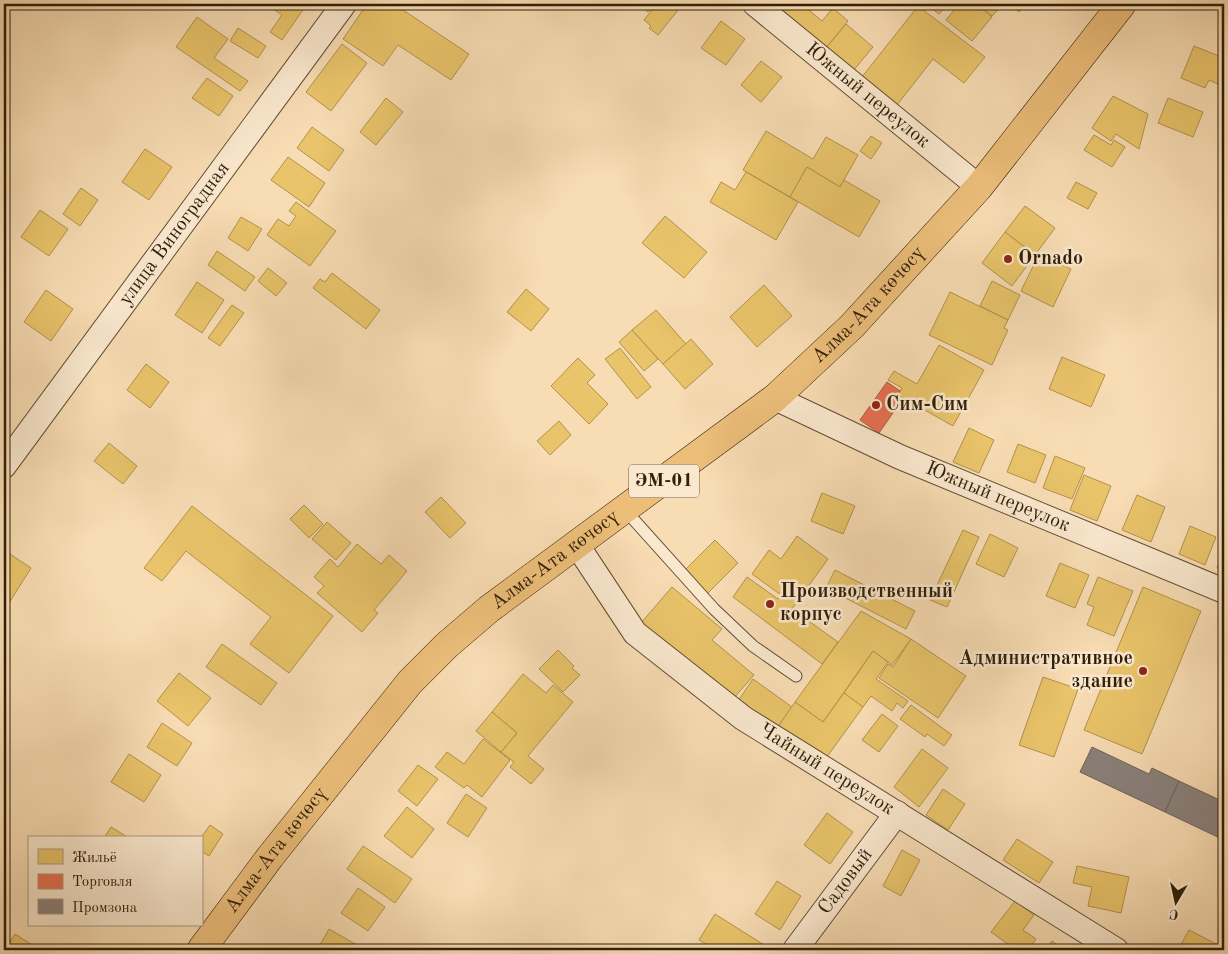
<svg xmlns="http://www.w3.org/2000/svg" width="1228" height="954" font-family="'Old Standard TT',serif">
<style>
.homes{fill:#e9c46a;stroke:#b1924d}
.shops{fill:#e76f51;stroke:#b0573b}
.industry{fill:#8a817c;stroke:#6f6359}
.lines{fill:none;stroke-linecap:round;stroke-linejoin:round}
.lane-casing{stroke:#614e33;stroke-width:13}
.street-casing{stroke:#614e33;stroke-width:26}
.highway-casing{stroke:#2f1e08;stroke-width:29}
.lane{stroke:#fae8ce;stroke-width:11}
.street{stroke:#fae8ce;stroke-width:24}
.highway{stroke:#ecbe7a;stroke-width:28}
.poi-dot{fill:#8f2418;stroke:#fae8ce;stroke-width:2}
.labels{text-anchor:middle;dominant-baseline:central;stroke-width:5;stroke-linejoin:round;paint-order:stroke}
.shield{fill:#fae8ce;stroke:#6c5b43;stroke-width:1}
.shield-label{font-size:19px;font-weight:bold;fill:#2f1e08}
.street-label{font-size:20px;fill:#2f1e08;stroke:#fae8ce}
.poi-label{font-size:20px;font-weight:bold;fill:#2f1e08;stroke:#fae8ce;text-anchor:start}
</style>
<rect width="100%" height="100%" fill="#f8dcb3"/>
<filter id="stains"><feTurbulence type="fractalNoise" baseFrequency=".004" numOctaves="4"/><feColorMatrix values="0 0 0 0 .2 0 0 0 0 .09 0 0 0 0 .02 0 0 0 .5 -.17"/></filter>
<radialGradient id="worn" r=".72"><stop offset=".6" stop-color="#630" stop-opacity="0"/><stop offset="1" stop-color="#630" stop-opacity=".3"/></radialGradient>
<g class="homes">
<polygon points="266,4 307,4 282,40 270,32 282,15"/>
<polygon points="367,4 394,4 469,54 451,80 398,45 383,66 343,39"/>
<polygon points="638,4 654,4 648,12"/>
<polygon points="660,4 683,4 658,35 649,28 651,26 644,20 656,5 658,6"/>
<polygon points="773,4 807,4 805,7 822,21 833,8 848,21 826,48"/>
<polygon points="926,4 948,4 939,14"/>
<polygon points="959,4 976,4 992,17 972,41 946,20"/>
<polygon points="979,4 1003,4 992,16"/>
<polygon points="1010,4 1026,4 1019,12"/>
<polygon points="1217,4 1224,4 1224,10 1216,6"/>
<polygon points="918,6 985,57 964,83 933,59 897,105 862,77"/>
<polygon points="197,17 228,39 214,58 248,81 240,91 176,47"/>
<polygon points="721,21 745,39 726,65 701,48"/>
<polygon points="846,24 873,47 853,71 826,48"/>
<polygon points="238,28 266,46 258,58 230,41"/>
<polygon points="342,44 367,63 331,111 306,92"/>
<polygon points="1194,46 1224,58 1224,79 1222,86 1209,80 1205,88 1181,78"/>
<polygon points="761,61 782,77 761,102 741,85"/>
<polygon points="207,78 233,96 219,116 192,98"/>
<polygon points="1113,96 1148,114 1139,149 1116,134 1111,141 1092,128"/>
<polygon points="386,98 403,112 376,145 360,132"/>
<polygon points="1168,98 1203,112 1193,137 1158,123"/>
<polygon points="312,127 344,150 329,171 297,148"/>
<polygon points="766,131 813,159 826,137 858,155 840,187 807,167 790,197 743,170"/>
<polygon points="1094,135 1111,145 1114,140 1125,147 1112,167 1084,150"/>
<polygon points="871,136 882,143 871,159 860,151"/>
<polygon points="145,149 172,167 149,200 122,182"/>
<polygon points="288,157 325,183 309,207 271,180"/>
<polygon points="807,167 840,187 844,180 880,201 859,237 790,197"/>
<polygon points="746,172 798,202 776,240 710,202 721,182 735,190"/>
<polygon points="1076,182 1097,193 1088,209 1067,198"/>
<polygon points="81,188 98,200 80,226 63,214"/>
<polygon points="296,202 336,231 310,266 267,235 278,219 289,226 296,216 289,211"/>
<polygon points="1025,206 1055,228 1035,255 1005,232"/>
<polygon points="40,210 68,229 49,256 21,237"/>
<polygon points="665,216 707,252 684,278 642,243"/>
<polygon points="241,217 262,229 248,251 228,238"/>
<polygon points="1005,232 1035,255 1012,286 982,263"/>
<polygon points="217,251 255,277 245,291 208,265"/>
<polygon points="1039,254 1071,269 1053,307 1021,291"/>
<polygon points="268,268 287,283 276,296 258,281"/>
<polygon points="332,273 380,310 366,329 313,288 320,279 325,282"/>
<polygon points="992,281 1020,295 1008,320 980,306"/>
<polygon points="197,282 224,300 202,333 175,315"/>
<polygon points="764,285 792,316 757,347 730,317"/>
<polygon points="526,289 549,309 531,331 507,312"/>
<polygon points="46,290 73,309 51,341 24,322"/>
<polygon points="950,292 1008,320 1004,328 1008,330 992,365 929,335"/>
<polygon points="232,305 244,313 220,346 208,338"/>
<polygon points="656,310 686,344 663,364 632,330"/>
<polygon points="632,330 658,359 644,371 619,342"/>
<polygon points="691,339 713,364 685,389 663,364"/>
<polygon points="939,345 984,370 953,426 898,395 902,388 888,380 894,371 917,384"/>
<polygon points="620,348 651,387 637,399 605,359"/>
<polygon points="1062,357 1105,375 1091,407 1049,389"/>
<polygon points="578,358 595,375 587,383 608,404 589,424 551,386"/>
<polygon points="146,364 169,382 150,408 127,390"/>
<polygon points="559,421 571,435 550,455 537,441"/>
<polygon points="969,428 994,440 979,473 953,462"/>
<polygon points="109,443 137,466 123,484 94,461"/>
<polygon points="1018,444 1046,455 1035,483 1007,472"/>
<polygon points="1055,456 1085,468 1072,499 1043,488"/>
<polygon points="1084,475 1111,486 1097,521 1070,510"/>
<polygon points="822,493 855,506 843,534 811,521"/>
<polygon points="1137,495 1165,507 1151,542 1122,530"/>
<polygon points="441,497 466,523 450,538 425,512"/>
<polygon points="304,505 323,524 309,538 290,519"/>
<polygon points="192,506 333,616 289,673 250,644 271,617 186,551 162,581 144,568"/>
<polygon points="327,522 351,543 336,560 312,539"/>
<polygon points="1190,526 1216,537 1205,565 1179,554"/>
<polygon points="963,530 979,537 947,607 930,600"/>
<polygon points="990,534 1018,548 1004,577 976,564"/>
<polygon points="797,536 828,559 792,609 838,642 822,664 733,597 747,577 778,599 781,595 752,574 769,550 781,559"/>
<polygon points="715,540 738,563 707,594 684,571"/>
<polygon points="357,544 381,564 389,555 407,571 374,610 378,613 362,632 317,593 324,586 314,577 330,559 338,567"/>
<polygon points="4,550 31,568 9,603 4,600"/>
<polygon points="1224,551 1224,572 1217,568"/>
<polygon points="1060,563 1089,575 1075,608 1046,596"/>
<polygon points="835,570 915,611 906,629 826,588"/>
<polygon points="1098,577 1133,591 1114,636 1087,625 1094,607 1087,604"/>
<polygon points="672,587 722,629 712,640 754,675 732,700 641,623"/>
<polygon points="1143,587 1201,611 1142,754 1084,730"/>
<polygon points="861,611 911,639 892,665 873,651 823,722 795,702"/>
<polygon points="911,639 966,676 938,718 879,678 888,664 893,667"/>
<polygon points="222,644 277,683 261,705 206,667"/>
<polygon points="558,650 574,666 572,668 580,675 563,692 539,669"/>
<polygon points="873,651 888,662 876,679 908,701 903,708 897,703 892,711 871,696 863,707 844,693"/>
<polygon points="179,673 211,698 188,726 157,701"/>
<polygon points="523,674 546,693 553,685 573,702 528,756 544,769 531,784 510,767 514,762 501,752 517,733 492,712"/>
<polygon points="1043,677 1078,689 1054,757 1019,745"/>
<polygon points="753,679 792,707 777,728 738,701"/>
<polygon points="844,693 863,707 824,761 777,728 795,702 823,722"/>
<polygon points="911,705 952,735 944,746 927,734 925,737 900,719"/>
<polygon points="492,712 517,733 501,752 476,731"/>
<polygon points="882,714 898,726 879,752 862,740"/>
<polygon points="162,723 192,743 177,766 147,747"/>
<polygon points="483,739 510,760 482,797 467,785 464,788 435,767 447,752 464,764"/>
<polygon points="922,749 948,768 919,807 894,787"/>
<polygon points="129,754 161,775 144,802 111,782"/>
<polygon points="418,765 438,779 417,806 398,791"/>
<polygon points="943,789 965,804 948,830 926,815"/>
<polygon points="466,794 487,808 468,837 447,823"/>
<polygon points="407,807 434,829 412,858 384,836"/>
<polygon points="827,813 853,832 830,864 804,845"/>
<polygon points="210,825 223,834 209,856 201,851 201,838"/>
<polygon points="111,827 129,838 104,838"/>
<polygon points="1017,839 1053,862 1039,883 1003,860"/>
<polygon points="363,846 412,879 395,903 347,869"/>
<polygon points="902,850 920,860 901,896 883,886"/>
<polygon points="1077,866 1129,877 1121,913 1088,906 1092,887 1073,883"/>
<polygon points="777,881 801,896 780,930 755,914"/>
<polygon points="358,888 385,907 368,931 341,913"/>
<polygon points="1015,901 1034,915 1023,930 1036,939 1028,950 1016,950 991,932"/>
<polygon points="715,914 772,950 715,950 699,940"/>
<polygon points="329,929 357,945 354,950 329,950 320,945"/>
<polygon points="1189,930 1224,948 1224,950 1178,950"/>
<polygon points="15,934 40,950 5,950"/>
<polygon points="1052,941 1064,950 1045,950"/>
</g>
<polygon class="shops" points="887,382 900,391 896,396 902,400 879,433 860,420"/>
<g class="industry">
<polygon points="1092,747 1149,774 1152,768 1179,781 1165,812 1080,772"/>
<polygon points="1179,781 1224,802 1224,840 1165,812"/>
</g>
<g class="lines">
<g class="lane-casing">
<polyline id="lane" points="625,510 714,609 753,646 796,676"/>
</g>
<g class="street-casing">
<g id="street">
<path id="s1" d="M755 4 979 187"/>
<path id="s2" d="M775 398 900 457 1224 591"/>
<path id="s3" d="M4 466 344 4"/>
<path id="s4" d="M577 545 635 633 743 718 1116 950"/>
<path id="s5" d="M795 950 897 813"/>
</g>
</g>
<g class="highway-casing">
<g id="highway">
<path id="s6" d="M201 950 270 857 410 682 447 645 489 609 775 398 852 326 979 187 1122 4"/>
</g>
</g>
<use href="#lane" class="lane"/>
<use href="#street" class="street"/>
<use href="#highway" class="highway"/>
</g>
<g class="poi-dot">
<circle cx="1008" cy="259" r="5"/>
<circle cx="876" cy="405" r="5"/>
<circle cx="770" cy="604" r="5"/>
<circle cx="1143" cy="671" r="5"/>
</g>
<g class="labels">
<rect class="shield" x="629" y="464.5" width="70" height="33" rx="4"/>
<g class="shield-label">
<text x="664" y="481">ЭМ-01</text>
</g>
<g class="street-label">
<text stroke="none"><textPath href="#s1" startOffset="145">Южный переулок</textPath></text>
<text stroke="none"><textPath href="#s3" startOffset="288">улица Виноградная</textPath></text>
<text stroke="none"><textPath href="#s6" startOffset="935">Алма-Ата көчөсү</textPath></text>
<text stroke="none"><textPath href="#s2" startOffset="244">Южный переулок</textPath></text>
<text stroke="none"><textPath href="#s6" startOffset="530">Алма-Ата көчөсү</textPath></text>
<text stroke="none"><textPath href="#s4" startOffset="341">Чайный переулок</textPath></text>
<text stroke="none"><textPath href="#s6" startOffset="125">Алма-Ата көчөсү</textPath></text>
<text stroke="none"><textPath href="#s5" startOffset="85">Садовый</textPath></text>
</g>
<g class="poi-label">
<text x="1018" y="259">Ornado</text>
<text x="886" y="405">Сим-Сим</text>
<text x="780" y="592">Производственный<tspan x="780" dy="23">корпус</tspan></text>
<text x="1133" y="659" text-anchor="end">Административное<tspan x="1133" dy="23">здание</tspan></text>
</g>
</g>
<rect width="1228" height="954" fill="none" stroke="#f8dcb3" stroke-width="20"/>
<rect x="5" y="5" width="1218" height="944" fill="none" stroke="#2f1e08" stroke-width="2.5"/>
<rect x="10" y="10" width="1208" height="934" fill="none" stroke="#2f1e08"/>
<rect x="28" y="836" width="175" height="90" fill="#fae8ce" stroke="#a9977f"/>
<rect x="38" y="849" width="25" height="15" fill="#e9c46a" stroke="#a9977f"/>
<text x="72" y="862" font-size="15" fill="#2f1e08">Жильё</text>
<rect x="38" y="874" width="25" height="15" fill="#e76f51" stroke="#a9977f"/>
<text x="72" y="886" font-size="15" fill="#2f1e08">Торговля</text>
<rect x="38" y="899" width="25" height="15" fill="#8a817c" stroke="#a9977f"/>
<text x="72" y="912" font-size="15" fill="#2f1e08">Промзона</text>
<g transform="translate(1176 902) rotate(189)" stroke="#fae8ce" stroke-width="4" paint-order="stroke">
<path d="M0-4L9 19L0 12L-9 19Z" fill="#2f1e08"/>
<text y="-8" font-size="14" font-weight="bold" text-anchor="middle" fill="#2f1e08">С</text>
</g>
<rect width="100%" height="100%" filter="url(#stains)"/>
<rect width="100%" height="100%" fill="url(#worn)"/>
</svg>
